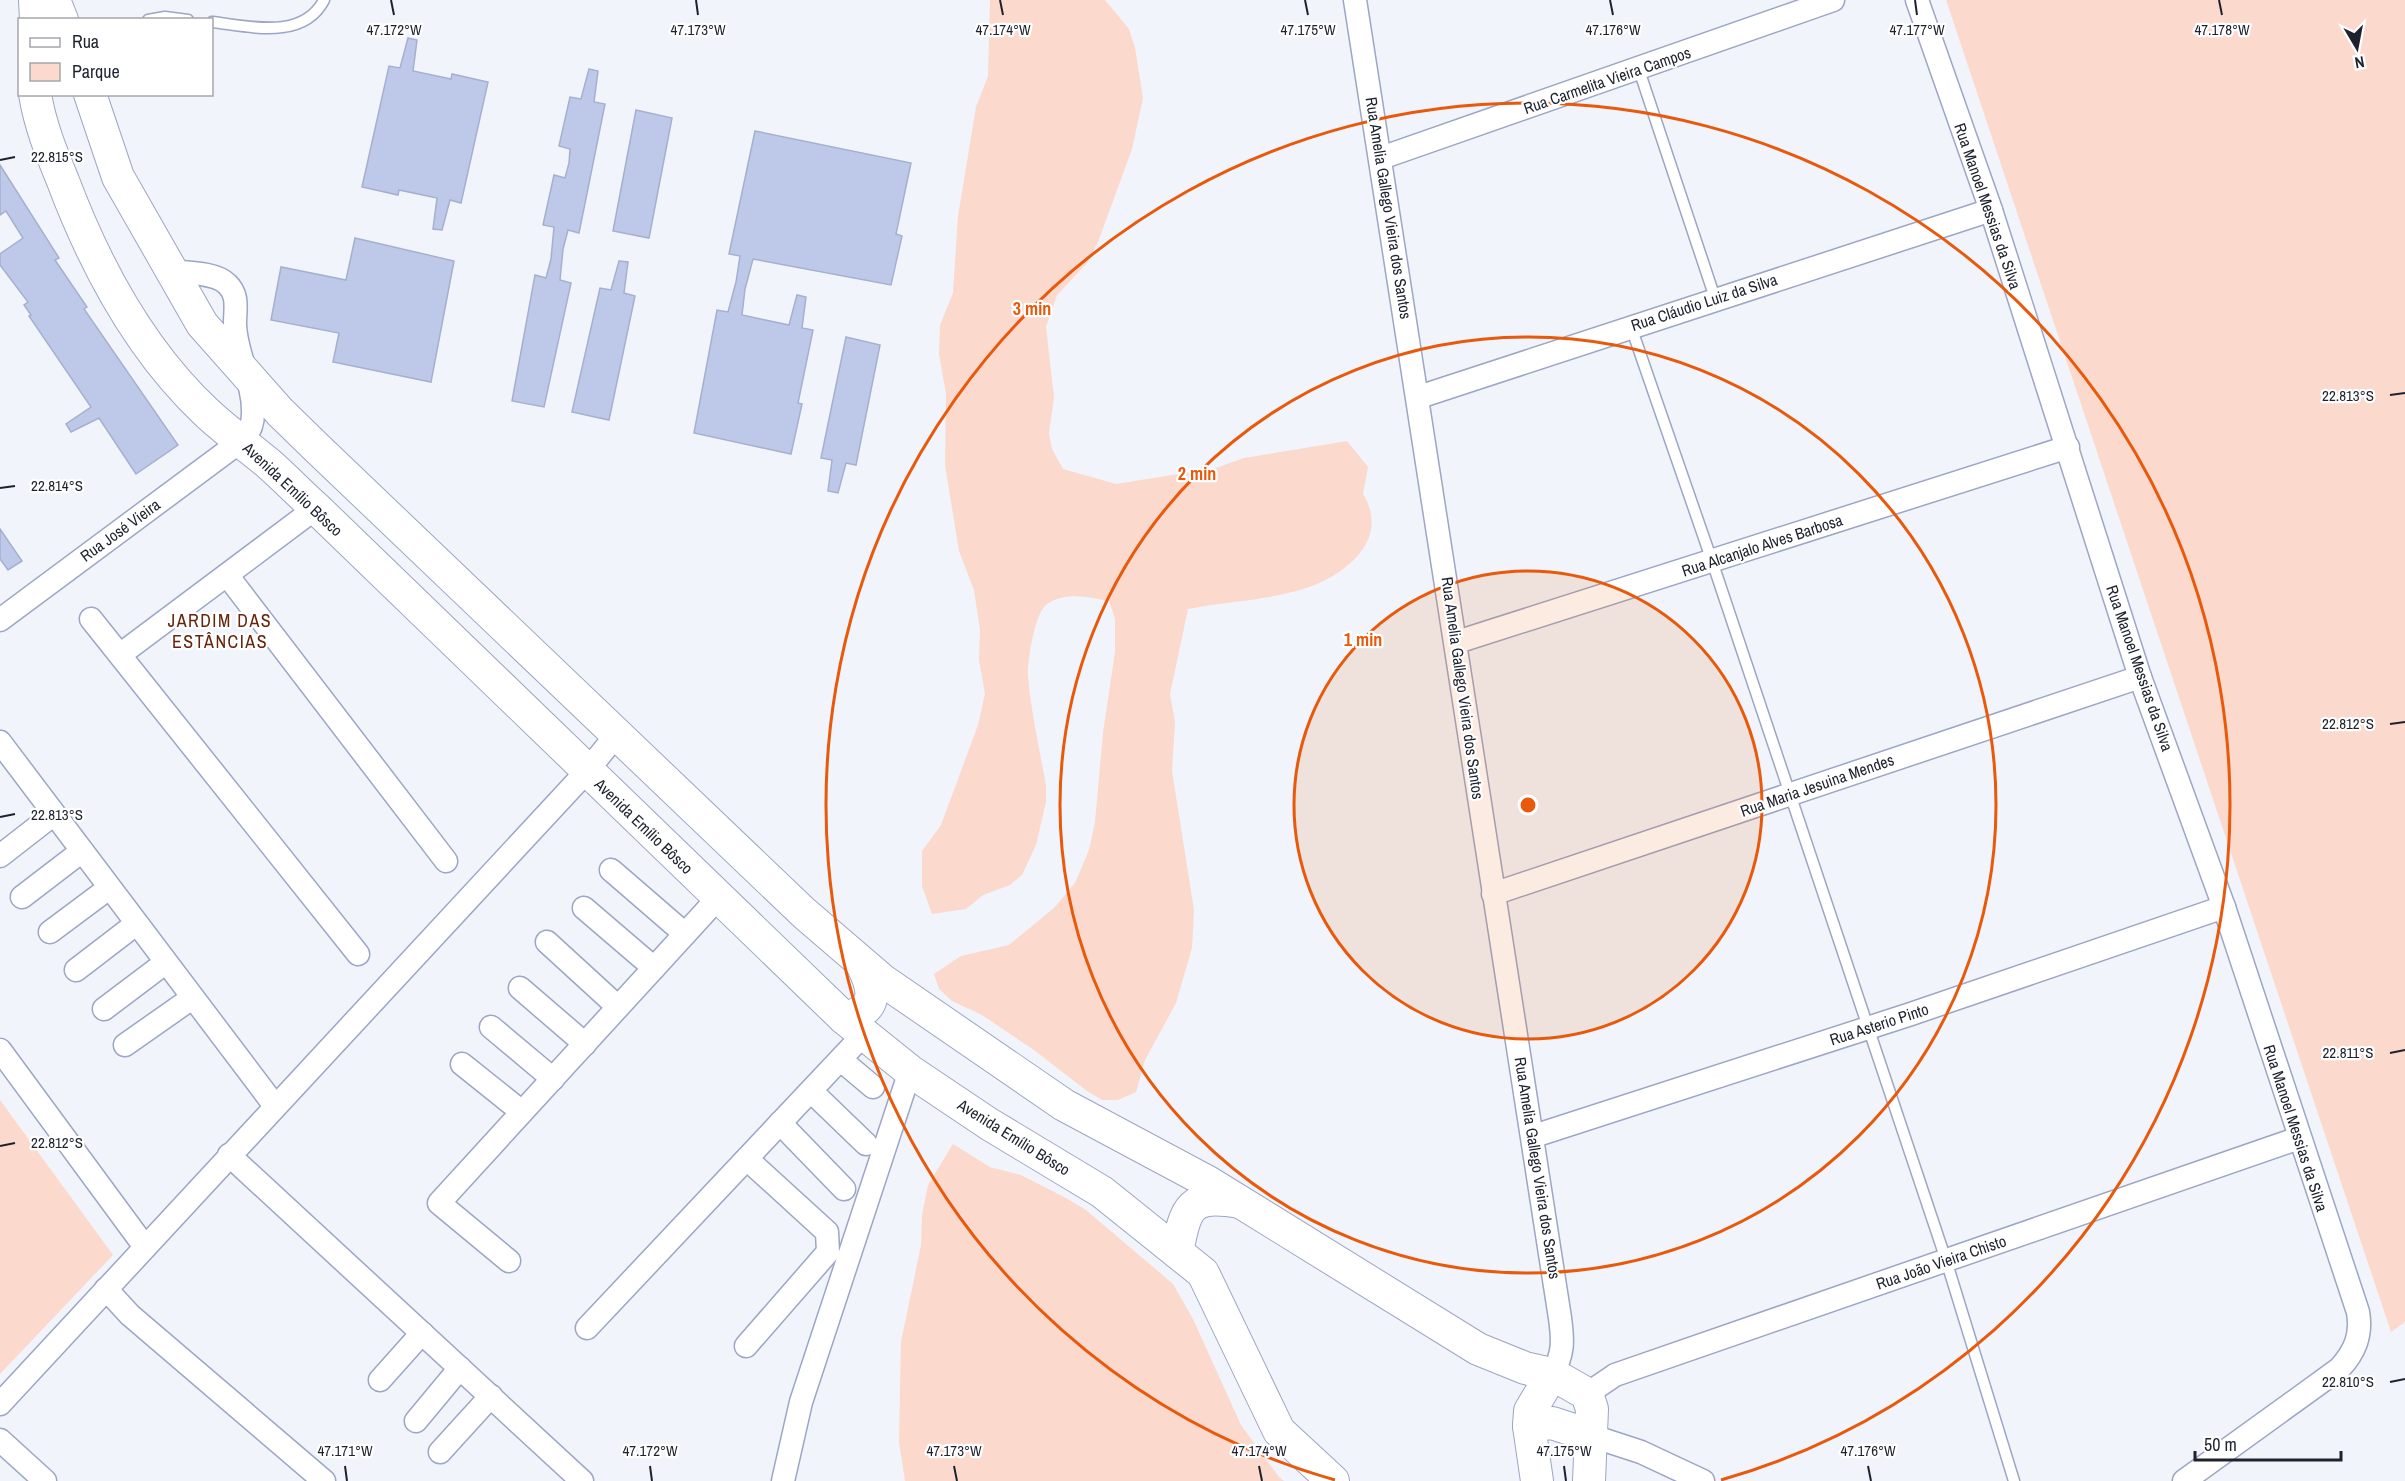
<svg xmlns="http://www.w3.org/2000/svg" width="2405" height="1481" font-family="'Archivo Narrow',sans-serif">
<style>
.green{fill:#fcd9cd}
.building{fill:#bec9e9;stroke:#a5b0cf;stroke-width:1.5}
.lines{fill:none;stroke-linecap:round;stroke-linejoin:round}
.lane-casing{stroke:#9ca6c5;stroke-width:13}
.street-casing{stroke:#9ca6c5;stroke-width:25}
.secondary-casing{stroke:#9ca6c5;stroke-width:34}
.lane{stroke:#fff;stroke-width:10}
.street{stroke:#fff;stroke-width:22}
.secondary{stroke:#fff;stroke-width:32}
.ticks{fill:none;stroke:#1e222e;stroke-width:2}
.ring{fill:none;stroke:#e8590c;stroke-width:3}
.labels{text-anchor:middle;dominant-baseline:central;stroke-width:4.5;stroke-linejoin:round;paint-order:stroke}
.street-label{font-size:16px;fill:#1e222e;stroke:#fff}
.neighbourhood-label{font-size:18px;letter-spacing:1.5px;fill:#66250b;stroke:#fff}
.ticks-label{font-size:15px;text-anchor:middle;fill:#1e222e;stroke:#fff;stroke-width:4.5;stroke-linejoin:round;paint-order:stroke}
.centre{fill:#e8590c;stroke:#fff;stroke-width:3}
.ring-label{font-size:18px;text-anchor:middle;font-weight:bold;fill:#e8590c;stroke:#fff;stroke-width:4.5;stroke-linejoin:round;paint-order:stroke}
</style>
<rect width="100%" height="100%" fill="#f1f4fa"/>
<g class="green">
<path d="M990 0H1105L1129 29 1135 48 1143 98 1132 149 1098 242 1087 263 1057 295 1046 327 1054 397 1049 433 1052 449 1063 469 1116 484 1216 468 1244 458 1347 441 1368 467 1363 494C1374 512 1375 531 1363 549 1324 602 1246 597 1188 609L1170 694 1175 722 1172 771 1194 910 1192 948 1176 1003 1145 1060 1136 1092 1118 1100H1102L1087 1091 1034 1050 982 1015 952 1001 939 989 934 974 961 956 1009 945 1054 908 1075 883 1089 850 1095 822 1103 733 1115 652V619L1109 601C1088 597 1064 591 1046 605 1035 613 1027 662 1028 676 1031 713 1040 750 1046 786V802L1036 845 1022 875 1010 885 983 895 966 909 932 914 922 886V851L941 825 978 725 985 694 979 660 980 630 974 590 959 551 945 465 946 394 939 354 940 325 953 293 958 216 976 107 988 76Z"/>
<polygon points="1946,0 2405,0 2405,1322 2391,1332"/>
<polygon points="0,1100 113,1255 0,1374"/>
<polygon points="953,1144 990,1167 1021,1175 1066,1198 1086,1210 1173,1284 1193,1319 1241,1425 1279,1477 1284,1481 905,1481 899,1442 901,1342 921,1245 922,1215 928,1185"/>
</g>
<g class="building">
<polygon points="408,38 417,40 413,71 451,79 452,74 488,82 461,203 450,200 442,230 433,229 437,198 399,190 398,195 362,187 389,66 400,68"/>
<polygon points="589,69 598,71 594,102 605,104 579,233 568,230 563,249 560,280 571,283 544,407 512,401 535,275 546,278 551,259 554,227 543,225 554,175 565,178 569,163 570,149 559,146 570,97 581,99"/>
<polygon points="636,110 672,118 649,238 613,231"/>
<polygon points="755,131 911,163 896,234 902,236 891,285 753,259 745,289 742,315 789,325 797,295 806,297 802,328 813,330 798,403 802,404 791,454 694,433 717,310 728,312 736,282 740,256 729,254"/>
<polygon points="0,165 59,258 55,260 87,307 84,309 178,445 136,474 99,418 71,432 66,424 91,407 29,316 31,315 24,305 28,302 0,265 0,254 23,238 6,211 0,215"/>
<polygon points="355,238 454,261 431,382 333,362 339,333 271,320 281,267 346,280"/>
<polygon points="619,261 628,262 624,293 635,296 609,420 572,412 600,288 611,290"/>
<polygon points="846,337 880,345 856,465 846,463 838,493 828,491 832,460 821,458"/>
<polygon points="0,529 22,561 8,570 0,559"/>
</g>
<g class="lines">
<g class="lane-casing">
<g id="lane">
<polyline points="148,20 165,17 188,20"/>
<path d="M212 22C248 26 303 41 324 0"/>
<polyline points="1639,70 1715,298"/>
<polyline points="1631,327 1712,561 1946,1260 2014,1481"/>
</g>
</g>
<g class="street-casing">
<g id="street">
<path d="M1355 0 1560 1318C1563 1340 1564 1354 1552 1374"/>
<path d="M1917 0 1991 210 2140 677 2224 907 2358 1312C2362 1335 2355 1352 2339 1369L2184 1481"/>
<polyline points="1381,158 1833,0"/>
<polyline points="1419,397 1991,210"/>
<polyline points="227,575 446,861"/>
<polyline points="91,619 358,954"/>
<path d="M0 620 241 441C250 433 253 425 253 413 254 382 235 353 235 323 235 309 239 295 227 284 215 272 186 273 169 271"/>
<polyline points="1457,642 2068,447"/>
<polyline points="121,654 316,508"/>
<polyline points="0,742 275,1106"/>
<polyline points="0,856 54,814"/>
<polyline points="611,870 685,934"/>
<polyline points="1493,894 2140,677"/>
<polyline points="22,897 82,851"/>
<polyline points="584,908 654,968"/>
<polyline points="50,932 109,888"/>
<polyline points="547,942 618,1007"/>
<polyline points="76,970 136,924"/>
<polyline points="520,988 585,1044"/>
<polyline points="104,1009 165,963"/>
<polyline points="491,1027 553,1079"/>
<polyline points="125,1045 192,998"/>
<polyline points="0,1050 145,1247"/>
<polyline points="841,1060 873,1087"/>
<polyline points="462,1064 522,1112"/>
<polyline points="811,1091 866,1144"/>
<polyline points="780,1123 844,1189"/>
<polyline points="1534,1136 1911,1014 2224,907"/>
<polyline points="229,1155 582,1481"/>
<polyline points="509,1261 439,1203 718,898"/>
<polyline points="106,1289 130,1315 324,1481"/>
<polyline points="587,1328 865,1033"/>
<polyline points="746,1346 828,1252 827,1232 747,1159"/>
<polyline points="380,1380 422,1333"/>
<polyline points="1587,1394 1615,1375 2299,1138"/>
<polyline points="0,1404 587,771 617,734"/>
<polyline points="416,1421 460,1368"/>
<polyline points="1592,1436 1641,1452 1703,1481"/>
<polyline points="0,1440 45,1481"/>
<polyline points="440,1452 491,1396"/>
<polyline points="783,1481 801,1402 910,1071"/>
</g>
</g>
<g class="secondary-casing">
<g id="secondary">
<polyline points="35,0 36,20"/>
<polyline points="54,0 62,20"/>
<path d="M35 94C40 125 51 152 63 181 95 266 139 349 206 412 226 431 249 447 269 464 285 478 300 494 316 508L844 1018 910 1071 989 1124 1102 1192 1203 1273 1279 1431 1333 1481"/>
<polyline points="90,94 118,177 202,324 280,412 318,449 804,913 882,980 1064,1105 1208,1182 1478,1349 1525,1368 1552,1374 1587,1394 1592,1409 1589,1481"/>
<path d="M844 1018C879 1010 875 991 862 964"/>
<path d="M1177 1252C1186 1207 1189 1193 1240 1202"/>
<polyline points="1529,1426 1552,1423 1592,1436"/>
<polyline points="1537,1481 1529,1426 1530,1411 1552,1374"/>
</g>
</g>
<use href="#lane" class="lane"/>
<use href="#street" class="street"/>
<use href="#secondary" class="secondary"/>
</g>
<path class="ticks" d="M391 0 394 15M696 0 698 15M1000 0 1003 15M1305 0 1308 15M1610 0 1613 15M1915 0 1917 15M2219 0 2222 15M0 160 15 157M2390 395 2405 393M0 488 15 486M2390 724 2405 722M0 817 15 814M2390 1053 2405 1050M0 1146 15 1143M2390 1382 2405 1379M345 1466 347 1481M650 1466 652 1481M954 1466 957 1481M1259 1466 1262 1481M1564 1466 1566 1481M1868 1466 1871 1481"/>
<circle cx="1528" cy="805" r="234" fill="#e8590c" fill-opacity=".12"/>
<g class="ring">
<circle cx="1528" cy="805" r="234"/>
<circle cx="1528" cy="805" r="468"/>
<path d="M1335 1480A702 702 0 1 1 1721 1480"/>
</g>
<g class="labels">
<g class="street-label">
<text transform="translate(1607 80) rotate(-19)">Rua Carmelita Vieira Campos</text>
<text transform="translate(1988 206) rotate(71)">Rua Manoel Messias da Silva</text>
<text transform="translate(1389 208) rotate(81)">Rua Amelia Gallego Vieira dos Santos</text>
<text transform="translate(1704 302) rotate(-18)">Rua Cláudio Luiz da Silva</text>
<text transform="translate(293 489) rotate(43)">Avenida Emílio Bôsco</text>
<text transform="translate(120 530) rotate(-36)">Rua José Vieira</text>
<text transform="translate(1762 545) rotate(-18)">Rua Alcanjalo Alves Barbosa</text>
<text transform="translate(2140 668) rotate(71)">Rua Manoel Messias da Silva</text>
<text transform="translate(1463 688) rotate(82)">Rua Amelia Gallego Vieira dos Santos</text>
<text transform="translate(1817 785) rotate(-19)">Rua Maria Jesuina Mendes</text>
<text transform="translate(644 826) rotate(44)">Avenida Emílio Bôsco</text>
<text transform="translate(1879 1024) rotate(-18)">Rua Asterio Pinto</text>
<text transform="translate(2296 1128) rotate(72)">Rua Manoel Messias da Silva</text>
<text transform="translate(1014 1137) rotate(32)">Avenida Emílio Bôsco</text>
<text transform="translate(1538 1168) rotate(81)">Rua Amelia Gallego Vieira dos Santos</text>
<text transform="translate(1941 1262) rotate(-19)">Rua João Vieira Chisto</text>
</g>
<g class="neighbourhood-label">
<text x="220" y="620">JARDIM DAS<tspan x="220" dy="21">ESTÂNCIAS</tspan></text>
</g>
</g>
<g class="ticks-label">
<text x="394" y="35">47.172°W</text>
<text x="698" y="35">47.173°W</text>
<text x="1003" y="35">47.174°W</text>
<text x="1308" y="35">47.175°W</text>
<text x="1613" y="35">47.176°W</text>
<text x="1917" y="35">47.177°W</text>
<text x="2222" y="35">47.178°W</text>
<text x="57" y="162">22.815°S</text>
<text x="2348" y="401">22.813°S</text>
<text x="57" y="491">22.814°S</text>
<text x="2348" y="729">22.812°S</text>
<text x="57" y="820">22.813°S</text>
<text x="2348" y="1058">22.811°S</text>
<text x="57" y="1148">22.812°S</text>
<text x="2348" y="1387">22.810°S</text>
<text x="345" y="1456">47.171°W</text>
<text x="650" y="1456">47.172°W</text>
<text x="954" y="1456">47.173°W</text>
<text x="1259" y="1456">47.174°W</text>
<text x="1564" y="1456">47.175°W</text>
<text x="1868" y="1456">47.176°W</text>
</g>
<circle cx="1528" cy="805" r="9" class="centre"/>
<g class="ring-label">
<text x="1032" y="315">3 min</text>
<text x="1197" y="480">2 min</text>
<text x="1363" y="646">1 min</text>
</g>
<rect x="18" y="18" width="195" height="78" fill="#ffffff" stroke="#a5a7ab" stroke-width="1.5"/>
<rect x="30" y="38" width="30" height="9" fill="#ffffff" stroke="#a5a7ab" stroke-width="1.5"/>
<text x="72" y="48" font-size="18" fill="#1e222e">Rua</text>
<rect x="30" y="63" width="30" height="18" fill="#fcd9cd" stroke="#a5a7ab" stroke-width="1.5"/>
<text x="72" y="78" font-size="18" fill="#1e222e">Parque</text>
<g transform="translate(2357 48) rotate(170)" stroke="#ffffff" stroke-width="4.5" paint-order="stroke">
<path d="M0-4.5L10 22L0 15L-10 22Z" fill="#1e222e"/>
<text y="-9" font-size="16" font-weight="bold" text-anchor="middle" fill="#1e222e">N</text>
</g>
<path d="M2195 1451v9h146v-9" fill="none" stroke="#1e222e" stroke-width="3"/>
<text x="2204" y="1451" font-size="18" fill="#1e222e" stroke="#ffffff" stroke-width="4.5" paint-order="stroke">50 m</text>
</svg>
